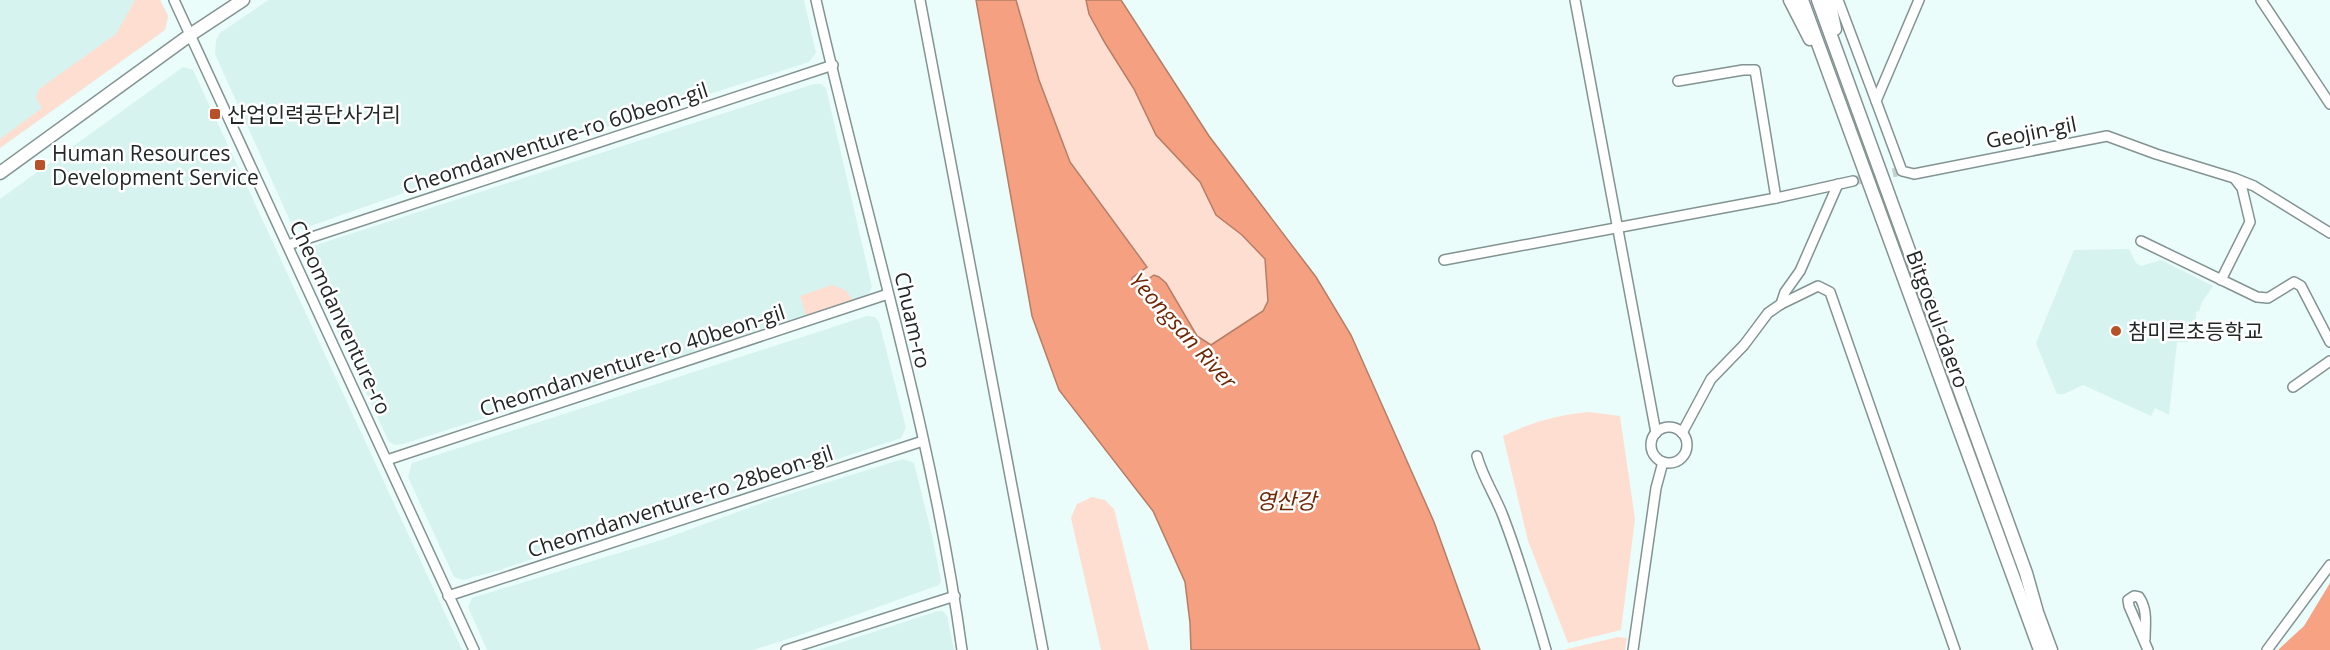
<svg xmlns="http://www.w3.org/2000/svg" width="2330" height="650" font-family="'Open Sans','Noto Sans KR',sans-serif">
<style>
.built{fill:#d6f3ef}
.green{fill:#ffded2}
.forest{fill:#f6a283}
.water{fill:#f5a181;stroke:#b57d66;stroke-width:1.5}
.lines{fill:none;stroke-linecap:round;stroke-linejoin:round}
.minor-tunnel{stroke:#c2d2d1;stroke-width:9;stroke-dasharray:9 4.5;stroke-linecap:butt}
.minor-casing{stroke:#829391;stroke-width:12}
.major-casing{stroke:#829391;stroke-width:15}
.minor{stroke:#fff;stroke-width:9}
.major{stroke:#fff;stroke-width:12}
.poi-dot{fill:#b85127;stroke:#fff;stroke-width:2}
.labels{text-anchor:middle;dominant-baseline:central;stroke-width:5;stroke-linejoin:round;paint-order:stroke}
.poi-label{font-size:21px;fill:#212827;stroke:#fff;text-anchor:start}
.street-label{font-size:21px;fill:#212827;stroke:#fff}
.water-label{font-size:22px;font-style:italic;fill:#6f2603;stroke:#fff}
</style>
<rect width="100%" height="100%" fill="#eafdfb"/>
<g class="built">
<polygon points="0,0 160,0 168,16 165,30 0,148"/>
<polygon points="268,0 804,0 816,53 809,62 418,188 302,229 294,227 291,223 215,54 216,40 220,33"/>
<polygon points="183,67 193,70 462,650 0,650 0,199"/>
<polygon points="814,84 821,84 826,88 872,287 869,293 863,298 403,444 395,445 389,442 307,265 306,255 310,247"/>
<polygon points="2129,249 2136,263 2141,266 2161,260 2213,286 2202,302 2199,311 2196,312 2196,320 2192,321 2188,342 2177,342 2169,415 2155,408 2151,416 2083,385 2064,394 2057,394 2036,343 2074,250"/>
<polygon points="867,316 875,317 879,322 906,428 901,438 496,571 463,580 454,577 408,477 412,463"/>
<polygon points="903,459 914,463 932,535 941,581 939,585 800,635 753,650 487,650 468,607 472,598 661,540 770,500"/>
<polygon points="938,611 943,611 947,616 954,650 818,650"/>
</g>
<g class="green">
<polygon points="135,0 160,0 168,16 165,30 0,148 0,139 42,108 36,98 39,89 116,34"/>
<polygon points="1016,0 1086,0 1089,14 1105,43 1134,89 1146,114 1200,182 1216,215 1242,235 1265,259 1268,301 1263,312 1211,345 1197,336 1166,283 1160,277 1154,275 1138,287 1132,285 1132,278 1147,267 1070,162 1039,80"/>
<polygon points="832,285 845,290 853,300 806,316 800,296"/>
<path d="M1589 412 1620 416 1635 519 1621 630 1568 643 1528 541 1503 436C1531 422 1558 415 1589 412Z"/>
<polygon points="1092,497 1105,500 1114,509 1149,650 1101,650 1071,518 1077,504"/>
<polygon points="1618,637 1627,638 1625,650 1563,650"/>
</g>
<polygon class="forest" points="2330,583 2330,650 2278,650 2304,626"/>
<polygon class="water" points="976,0 1016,0 1039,80 1070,162 1147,267 1132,278 1132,285 1138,286 1154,275 1159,277 1166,283 1197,336 1211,345 1263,311 1268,301 1265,259 1242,235 1216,215 1200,182 1156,135 1134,89 1105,43 1089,14 1086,0 1121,0 1209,136 1316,277 1351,335 1434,522 1480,650 1191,650 1190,623 1185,582 1153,511 1059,390 1032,316"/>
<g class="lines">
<polyline class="minor-tunnel" points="1853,181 1902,171"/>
<g class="minor-casing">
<g id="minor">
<polyline points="174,0 474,650"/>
<path d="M816 0C865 216 932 430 962 650"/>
<polyline points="920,0 1043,650"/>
<polyline points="1575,0 1656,433"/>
<polyline points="1838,0 1876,101"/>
<polyline points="1919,0 1876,101 1902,171 1914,174 2107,136 2156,154 2234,178 2254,186 2330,233"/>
<polyline points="2261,0 2330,104"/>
<polyline points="1776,198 1853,181"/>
<polyline points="2141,241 2257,297 2268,298 2294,282 2301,286 2330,342"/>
<polyline points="288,245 833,65"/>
<polyline points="1444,260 1776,198 1755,70 1743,70 1678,81"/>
<polyline points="2221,280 2250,222 2242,188 2235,179"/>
<polyline points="1781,304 1818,286 1830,292 1955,650"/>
<polyline points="2293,387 2330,361"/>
<circle cx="1669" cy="445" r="18"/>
<polyline points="1682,433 1711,379 1744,345 1768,313 1781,304 1785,292 1800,271 1838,184"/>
<path d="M1477 456C1483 478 1495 495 1503 516 1520 560 1533 605 1546 650"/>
<polyline points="387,460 888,294"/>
<polyline points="448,596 923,441"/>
<path d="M2145 639C2145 624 2148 610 2139 597L2134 596 2128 600 2129 606 2148 650"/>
<polyline points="786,650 955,596"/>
<polyline points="1633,650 1656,488 1663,462"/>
<polyline points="2267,650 2330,565"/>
</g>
</g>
<g class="major-casing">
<g id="major">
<polyline points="1790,0 1810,39"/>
<polyline points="1802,0 2040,650"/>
<polyline points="1818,0 2026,573 2037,612 2051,650"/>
<polyline points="1829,0 1835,29"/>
<polyline points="0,173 190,35 243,0"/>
</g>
</g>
<use href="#minor" class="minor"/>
<use href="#major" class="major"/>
</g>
<g class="poi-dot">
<rect x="209" y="108" width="12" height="12" rx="3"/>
<rect x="34" y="159" width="12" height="12" rx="3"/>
<circle cx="2116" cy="331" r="6"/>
</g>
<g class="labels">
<g class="poi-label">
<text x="227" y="114">산업인력공단사거리</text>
<text x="52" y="153">Human Resources<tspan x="52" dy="24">Development Service</tspan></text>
<text x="2128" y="331">참미르초등학교</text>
</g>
<g class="street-label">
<text transform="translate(2031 132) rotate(-11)">Geojin-gil</text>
<text transform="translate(555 138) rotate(-18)">Cheomdanventure-ro 60beon-gil</text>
<text transform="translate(341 317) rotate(65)">Cheomdanventure-ro</text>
<text transform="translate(1938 319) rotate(70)">Bitgoeul-daero</text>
<text transform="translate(913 320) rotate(77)">Chuam-ro</text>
<text transform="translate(632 360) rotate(-18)">Cheomdanventure-ro 40beon-gil</text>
<text transform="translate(680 501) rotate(-18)">Cheomdanventure-ro 28beon-gil</text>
</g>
<g class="water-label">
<text transform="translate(1184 330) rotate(48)">Yeongsan River</text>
<text x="1286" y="500">영산강</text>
</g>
</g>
</svg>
